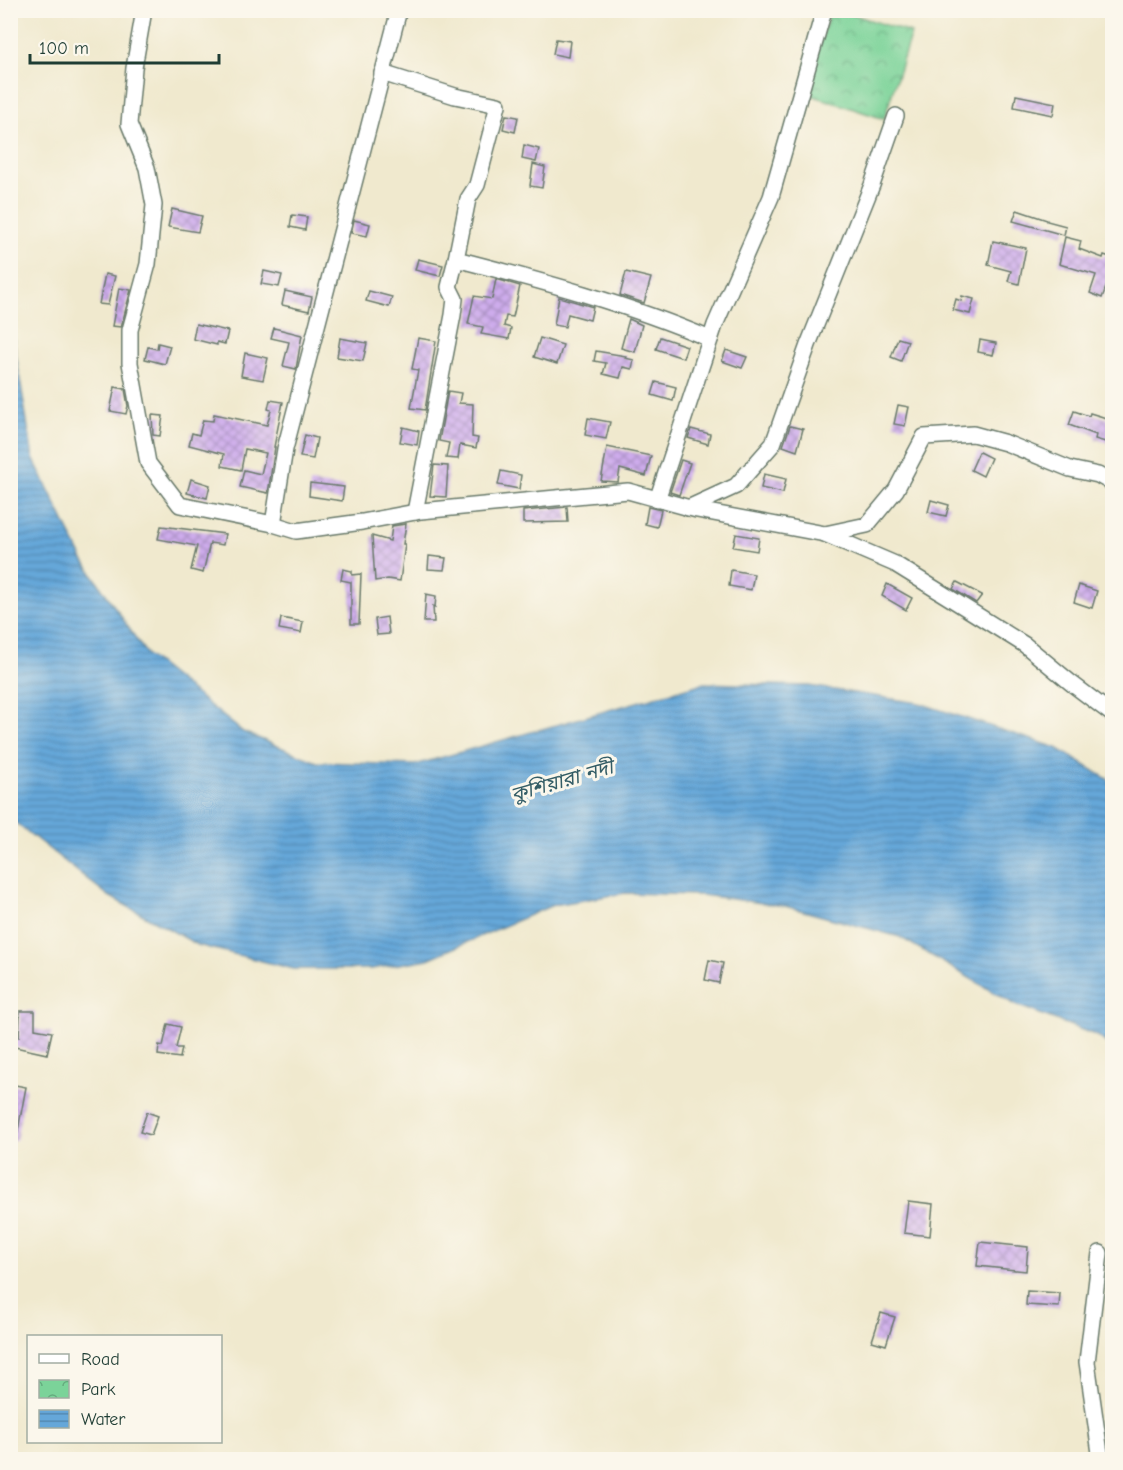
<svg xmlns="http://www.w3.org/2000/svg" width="1123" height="1470" font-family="'Comic Neue','Noto Sans Bengali',sans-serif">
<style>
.park{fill:url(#park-crowns);stroke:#4d8866;stroke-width:1.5}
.water{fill:url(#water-rules);stroke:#427286;stroke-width:1.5}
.building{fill:url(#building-cross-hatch)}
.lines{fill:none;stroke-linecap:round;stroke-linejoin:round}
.minor-casing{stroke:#68796a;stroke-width:18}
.minor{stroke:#fff;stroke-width:15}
.labels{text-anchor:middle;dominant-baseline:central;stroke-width:6;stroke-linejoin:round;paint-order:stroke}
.water-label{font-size:20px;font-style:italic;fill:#345d66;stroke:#fbf7ec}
</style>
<defs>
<pattern id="park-crowns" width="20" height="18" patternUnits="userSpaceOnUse" patternTransform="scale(1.5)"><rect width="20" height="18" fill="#7bd399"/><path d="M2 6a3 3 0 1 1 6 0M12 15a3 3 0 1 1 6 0" fill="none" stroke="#64ac7e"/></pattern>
<pattern id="water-rules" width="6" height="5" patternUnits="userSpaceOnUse" patternTransform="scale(1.5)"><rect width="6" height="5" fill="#65a7d9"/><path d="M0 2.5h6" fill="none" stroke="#5389b1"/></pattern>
<pattern id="building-cross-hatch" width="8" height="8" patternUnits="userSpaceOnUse" patternTransform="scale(1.5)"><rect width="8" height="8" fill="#ceacec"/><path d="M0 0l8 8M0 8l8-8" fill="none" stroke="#a78dc0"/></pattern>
</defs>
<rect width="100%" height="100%" fill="#fbf7ec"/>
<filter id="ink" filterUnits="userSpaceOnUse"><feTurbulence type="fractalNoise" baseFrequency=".0167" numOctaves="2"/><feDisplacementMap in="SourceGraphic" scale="12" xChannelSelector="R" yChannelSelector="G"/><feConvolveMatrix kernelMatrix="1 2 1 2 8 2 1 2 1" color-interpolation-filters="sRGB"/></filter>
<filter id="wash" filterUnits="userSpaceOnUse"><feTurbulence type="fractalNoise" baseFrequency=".008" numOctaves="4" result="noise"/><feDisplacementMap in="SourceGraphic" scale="24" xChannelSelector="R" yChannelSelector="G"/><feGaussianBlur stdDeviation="1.35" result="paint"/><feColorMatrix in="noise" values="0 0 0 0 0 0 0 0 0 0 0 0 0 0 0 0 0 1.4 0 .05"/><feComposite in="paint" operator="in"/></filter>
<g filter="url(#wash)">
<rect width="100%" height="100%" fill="#f0e9ce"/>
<polygon class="park" points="830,11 842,11 911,33 884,119 805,93"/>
<polygon class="water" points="11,324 33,458 83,560 147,655 243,732 317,762 415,765 704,683 809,686 919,703 1057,748 1112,782 1112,1048 1098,1036 1014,1004 900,937 785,906 702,895 625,893 553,905 428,959 371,969 294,969 198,945 109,896 11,819"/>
<g id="blocks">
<g class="building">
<polygon points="556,39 570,41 568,57 553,54"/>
<polygon points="1016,95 1055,103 1053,115 1014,107"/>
<polygon points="506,115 518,117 515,132 503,129"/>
<polygon points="524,145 539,149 536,162 522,159"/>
<polygon points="533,164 545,167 542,188 530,186"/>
<polygon points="172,209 202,216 198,232 168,227"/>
<polygon points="1017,210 1047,220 1047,221 1066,226 1064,235 1013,221"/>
<polygon points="292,215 307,217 305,230 290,227"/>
<polygon points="354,220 370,224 367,236 351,233"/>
<polygon points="1065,237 1081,241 1079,249 1103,258 1104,255 1113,258 1113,269 1102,298 1090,293 1096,275 1059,264"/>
<polygon points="993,241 1026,248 1019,284 1008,281 1011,271 988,265"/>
<polygon points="418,259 443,265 440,276 415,270"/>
<polygon points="264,271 282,275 279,287 261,284"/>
<polygon points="626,272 651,278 644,303 620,295"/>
<polygon points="105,274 115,276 108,305 99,304"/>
<polygon points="496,279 520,286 513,317 506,316 504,326 511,328 509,339 481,334 483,327 468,324 474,296 492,299"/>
<polygon points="119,288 131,290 121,327 112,326"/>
<polygon points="285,291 312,297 309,311 282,305"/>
<polygon points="369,291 392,297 389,307 366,301"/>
<polygon points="962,296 974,299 970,314 953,310 956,299 961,301"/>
<polygon points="559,297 593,307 590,320 568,314 565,327 554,325"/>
<polygon points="629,319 642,325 635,352 621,348"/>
<polygon points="196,324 228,331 225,344 217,342 217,345 193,339"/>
<polygon points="274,328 302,335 296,369 283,366 289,342 271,338"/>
<polygon points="660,337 687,346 683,358 656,349"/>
<polygon points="340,338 367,343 363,361 337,357"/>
<polygon points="418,338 436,341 425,410 411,408 418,370 412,369"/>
<polygon points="540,338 563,345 557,364 534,357"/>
<polygon points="898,338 908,341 901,361 891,357"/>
<polygon points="980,340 996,343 993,355 978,352"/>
<polygon points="158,343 170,346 165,364 145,359 148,347 157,349"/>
<polygon points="726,350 747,357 742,368 722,361"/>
<polygon points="596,351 626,356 625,358 634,360 632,369 623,367 620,378 603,374 606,363 594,361"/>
<polygon points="245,353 268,358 263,380 241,376"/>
<polygon points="656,382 676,387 673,401 652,395"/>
<polygon points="115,387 125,389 128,406 126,414 110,411"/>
<polygon points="448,391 461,393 459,403 473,404 472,437 478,438 476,448 460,445 458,459 446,458 449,443 439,441"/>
<polygon points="270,400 283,402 274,447 275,447 268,493 240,487 244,470 261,474 266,453 245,449 241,470 222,466 224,454 189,445 192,433 199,435 203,420 213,421 214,414 267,425 271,410 268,409"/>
<polygon points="898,405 909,407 905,426 894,424"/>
<polygon points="1074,411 1089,416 1090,413 1113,420 1113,434 1109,443 1095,439 1096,435 1069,425"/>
<polygon points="152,415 163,416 160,436 153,435"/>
<polygon points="588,418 610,422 606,439 585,435"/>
<polygon points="790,426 803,429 797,451 783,446"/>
<polygon points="403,427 419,431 417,445 400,442"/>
<polygon points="691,429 710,434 708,444 688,438"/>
<polygon points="305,435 317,438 313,459 300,457"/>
<polygon points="607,447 651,456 646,476 620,469 618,482 601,481"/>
<polygon points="979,452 991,458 983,476 971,470"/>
<polygon points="681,460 690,463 679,495 670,492"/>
<polygon points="434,465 448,466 446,497 430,496"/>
<polygon points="501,471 521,475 519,489 498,485"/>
<polygon points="764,474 786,479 783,493 761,488"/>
<polygon points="191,479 210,485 207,498 187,493"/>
<polygon points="310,483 344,487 342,501 309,496"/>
<polygon points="931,500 949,505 946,516 928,512"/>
<polygon points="567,507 568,522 523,523 523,511"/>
<polygon points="648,507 661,510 657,527 645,524"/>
<polygon points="406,524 403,544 405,544 400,581 388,579 375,581 372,536 390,541 392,526"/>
<polygon points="161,526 225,534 223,545 210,543 203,573 191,570 197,546 158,539"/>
<polygon points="736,534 759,538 757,551 733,547"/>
<polygon points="429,556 446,558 444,570 428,569"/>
<polygon points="343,569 352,571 352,575 361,574 359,624 351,624 351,582 341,580"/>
<polygon points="731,570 754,574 751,590 729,586"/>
<polygon points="957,582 982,595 976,603 953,589"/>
<polygon points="887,584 912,598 906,610 882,596"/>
<polygon points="1079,585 1097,591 1092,608 1074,602"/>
<polygon points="426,594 436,596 435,607 433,606 434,622 424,622"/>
<polygon points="387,617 389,634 377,635 375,619"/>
<polygon points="281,618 303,622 301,633 279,629"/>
<polygon points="709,960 723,963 719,983 705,980"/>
<polygon points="20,1011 35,1011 35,1029 52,1032 47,1054 10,1046 10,1035 19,1037"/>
<polygon points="168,1024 181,1027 176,1048 182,1048 180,1058 158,1055 159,1045 163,1046"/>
<polygon points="10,1084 26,1087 16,1141 10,1141"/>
<polygon points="147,1112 158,1116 151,1135 140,1132"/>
<polygon points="908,1201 933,1204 930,1236 904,1233"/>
<polygon points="980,1242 1028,1247 1026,1271 977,1266"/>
<polygon points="1027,1291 1060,1293 1059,1307 1026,1305"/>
<polygon points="881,1313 895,1317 886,1345 872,1341"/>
</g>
</g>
</g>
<g filter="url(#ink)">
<use href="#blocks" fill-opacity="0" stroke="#68796a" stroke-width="1.5"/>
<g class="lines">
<g class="minor-casing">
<g id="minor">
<polyline points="144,10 134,68 129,124 147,168 154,205 148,264 130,330 130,363 148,463 180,505 273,524 296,531 362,522 421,511 628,491 697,510 825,534 867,525 896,490 924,437 973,434 1006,443 1070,469 1098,475 1112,483"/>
<path d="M382 73 455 96 498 105 477 185 468 199 456 259C542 281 628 304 710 339"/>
<polyline points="657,500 715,325 771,197 824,10"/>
<polyline points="688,508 736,486 773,444 808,345 872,185 896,116"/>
<polyline points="415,512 453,315 455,299 449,287 456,259"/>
<polyline points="273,524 285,449 399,10"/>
<polyline points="825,534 895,564 953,600 1025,645 1071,683 1112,714"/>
<polyline points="1100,1253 1087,1362 1101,1460"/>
</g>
</g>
<use href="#minor" class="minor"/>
</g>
</g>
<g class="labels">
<g class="water-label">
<text transform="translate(562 781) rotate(-16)">কুশিয়ারা নদী</text>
</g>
</g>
<rect width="1123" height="1470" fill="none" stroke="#fbf7ec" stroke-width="36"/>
<rect x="27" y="1335" width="195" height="108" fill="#fbf7ec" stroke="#a3ada2" stroke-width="1.5"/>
<rect x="39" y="1354" width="30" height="9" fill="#ffffff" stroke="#a3ada2" stroke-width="1.5"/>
<text x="81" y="1365" font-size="18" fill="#1f3d34">Road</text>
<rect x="39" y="1380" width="30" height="18" fill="url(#park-crowns)" stroke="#a3ada2" stroke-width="1.5"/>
<text x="81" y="1395" font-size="18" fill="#1f3d34">Park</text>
<rect x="39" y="1410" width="30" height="18" fill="url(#water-rules)" stroke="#a3ada2" stroke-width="1.5"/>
<text x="81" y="1425" font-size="18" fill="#1f3d34">Water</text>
<path d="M30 54v9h189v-9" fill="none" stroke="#1f3d34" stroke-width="3"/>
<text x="39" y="54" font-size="18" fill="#1f3d34" stroke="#fbf7ec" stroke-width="4.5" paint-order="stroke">100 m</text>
</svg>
